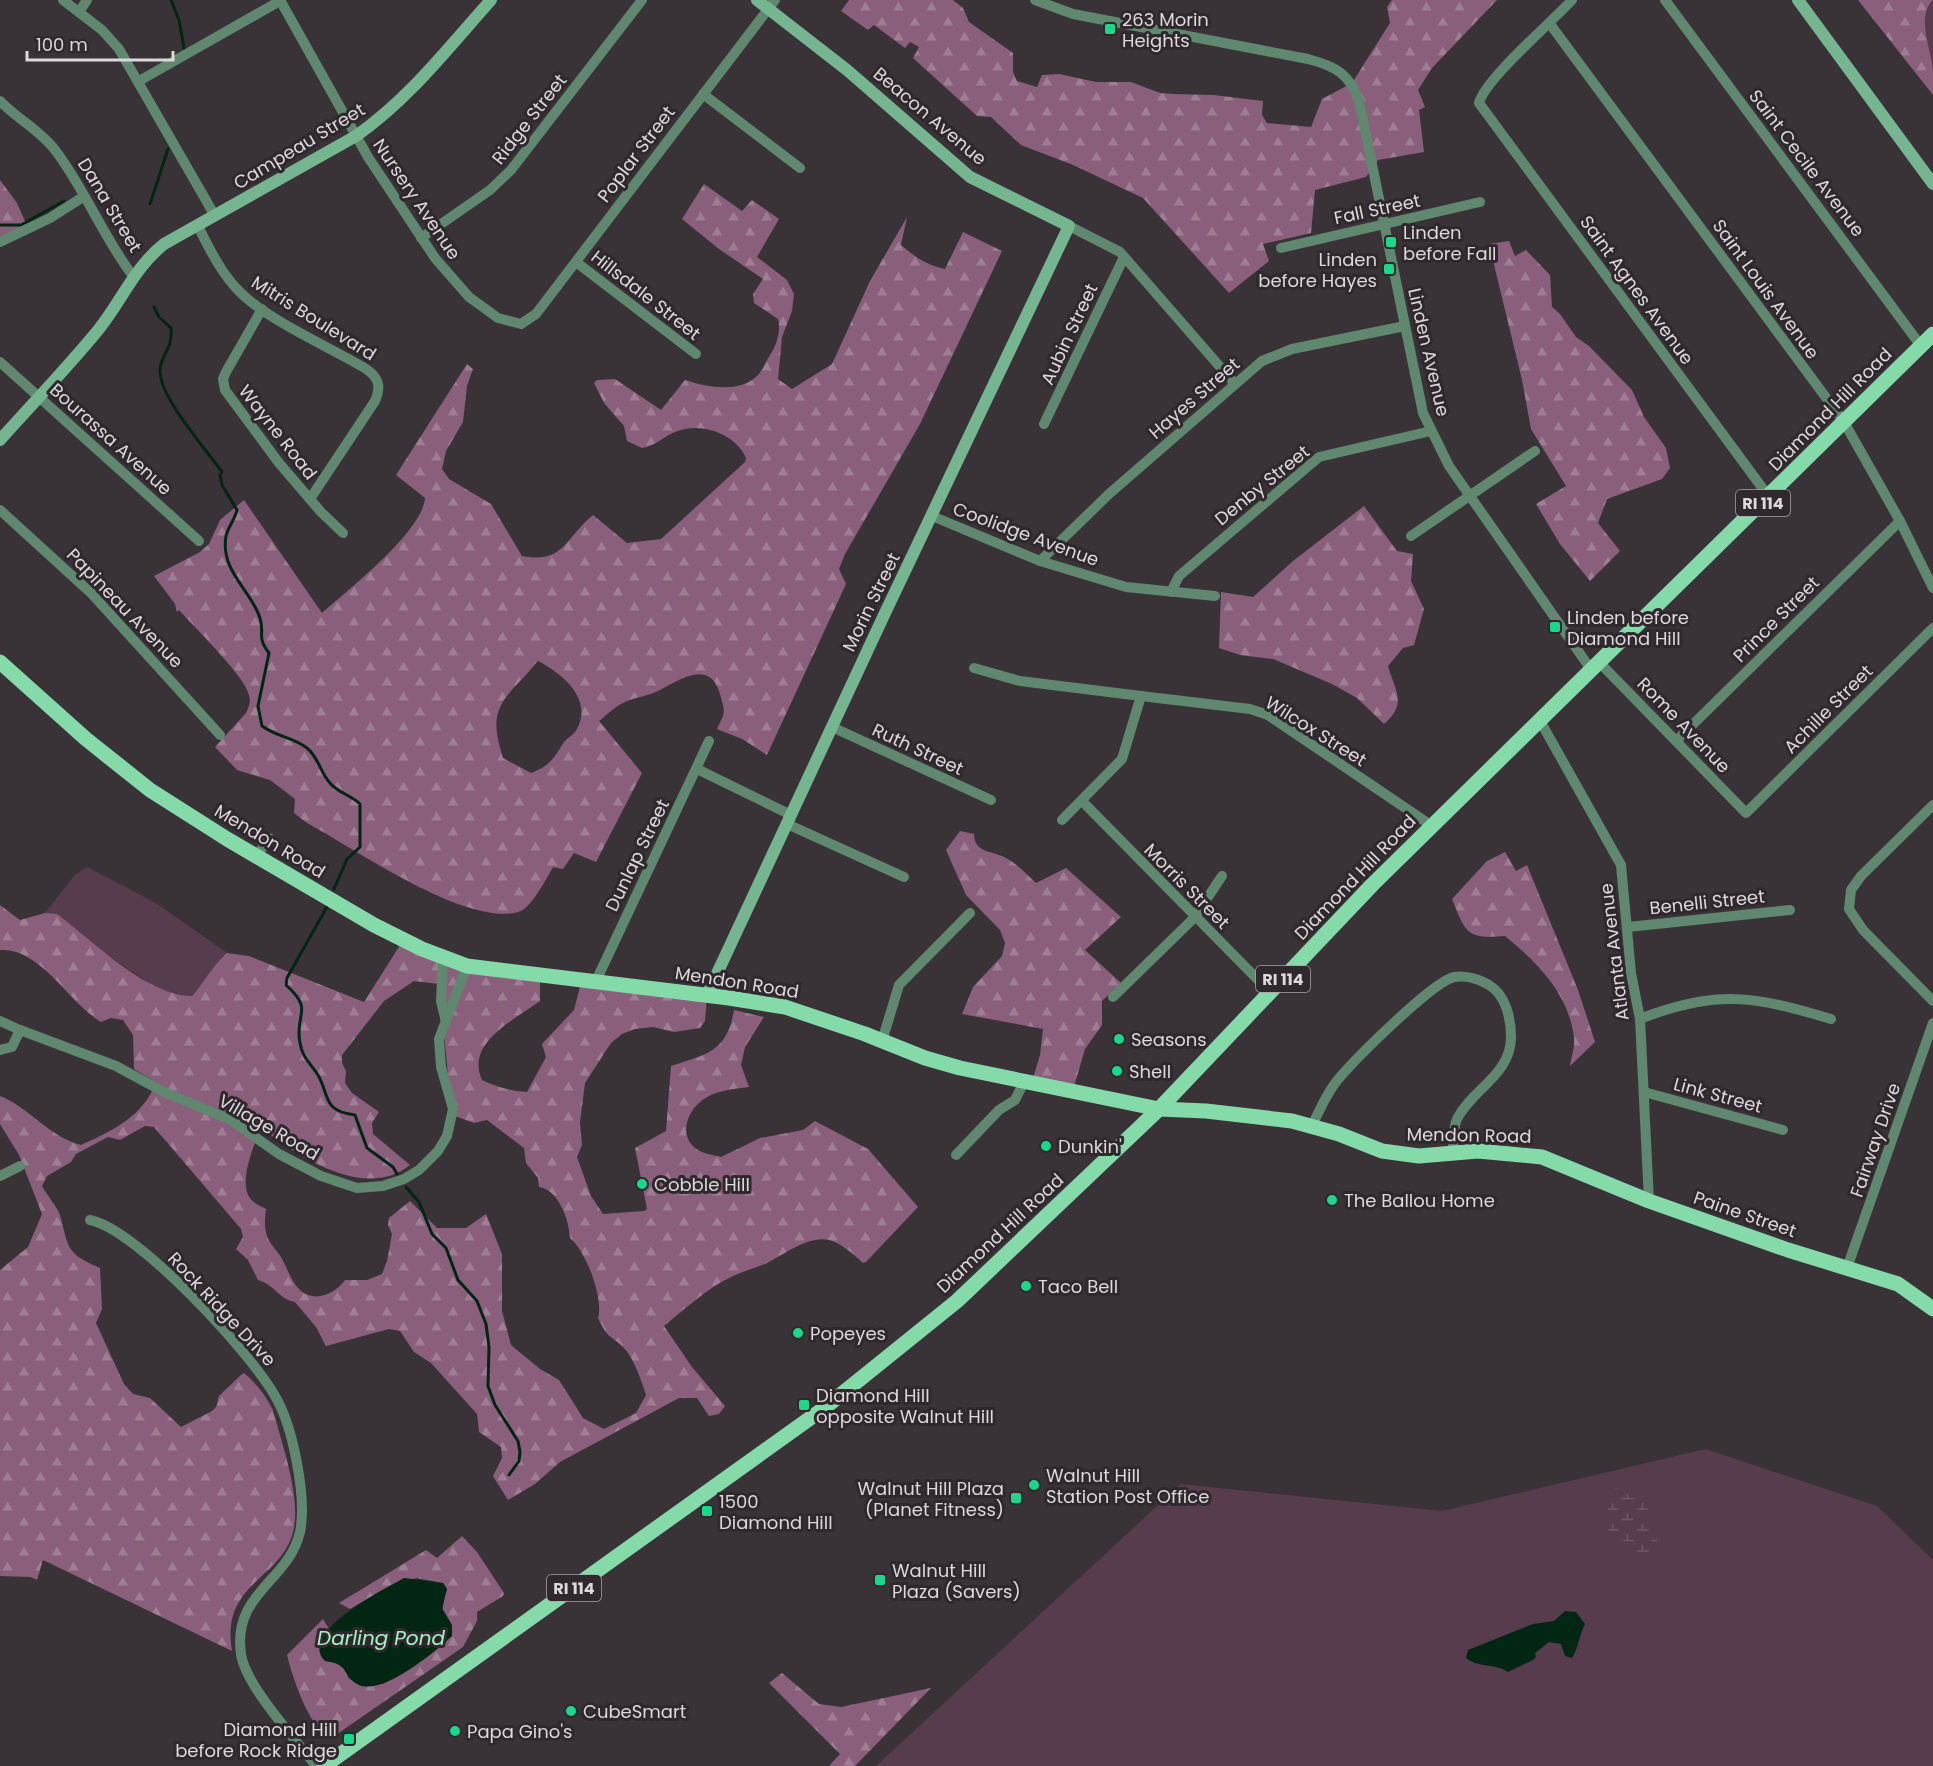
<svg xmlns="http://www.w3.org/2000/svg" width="1933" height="1766" font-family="Poppins,sans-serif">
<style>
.grass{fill:#573c4e}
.forest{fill:url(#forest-firs);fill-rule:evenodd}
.wetland{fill:url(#wetland-marsh)}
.water{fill:#022614}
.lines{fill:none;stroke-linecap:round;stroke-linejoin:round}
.stream{stroke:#022614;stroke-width:3}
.street{stroke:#60876f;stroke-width:10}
.secondary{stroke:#75b690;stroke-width:12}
.primary{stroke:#85daa9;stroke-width:15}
.poi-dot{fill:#18d989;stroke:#2f282c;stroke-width:2}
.labels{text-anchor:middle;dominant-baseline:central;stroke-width:6;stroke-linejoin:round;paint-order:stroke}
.shield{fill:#2f282c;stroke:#a9a3a6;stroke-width:1.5}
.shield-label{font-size:16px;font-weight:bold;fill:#ddd8db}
.poi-label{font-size:18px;fill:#ddd8db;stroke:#2f282c;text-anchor:start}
.street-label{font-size:18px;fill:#ddd8db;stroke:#2f282c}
.water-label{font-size:20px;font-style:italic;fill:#a5f1c4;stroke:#2f282c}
</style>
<defs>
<pattern id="forest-firs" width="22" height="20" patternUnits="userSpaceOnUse" patternTransform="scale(1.5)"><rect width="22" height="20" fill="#895f7b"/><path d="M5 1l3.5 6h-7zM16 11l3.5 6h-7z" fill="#9f7d93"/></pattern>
<pattern id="wetland-marsh" width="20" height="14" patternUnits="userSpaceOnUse" patternTransform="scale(1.5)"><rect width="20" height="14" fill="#573c4e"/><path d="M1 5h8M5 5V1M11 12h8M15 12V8" fill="none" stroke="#6f5767"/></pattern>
</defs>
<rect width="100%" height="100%" fill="#393236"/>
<g class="grass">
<path d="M1933 1V69C1928 53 1918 12 1933 1Z"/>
<path d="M87 867 156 903 227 953C213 965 204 982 191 996L161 991 45 913 75 875Z"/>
<polygon points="1706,1449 1877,1506 1933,1560 1933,1766 876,1766 1181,1484 1442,1511"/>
</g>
<g class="forest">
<polygon points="849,0 953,0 963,8 969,22 1013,53 1013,72 1017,81 1037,87 1042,75 1059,74 1096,82 1131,82 1160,93 1174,94 1214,95 1263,101 1262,115 1267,123 1311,127 1322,99 1352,83 1390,23 1387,7 1392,0 1497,0 1432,68 1418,90 1425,107 1419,110 1424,152 1378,160 1366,177 1315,190 1311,233 1263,244 1269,261 1229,293 1143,198 1073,165 1021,145 991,117 977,116 913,58 919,47 910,42 905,48 874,25 868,30 841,11"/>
<path d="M1858 0H1933C1916 16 1931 49 1933 70 1933 78 1933 87 1933 95Z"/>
<polygon points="0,180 17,203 27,226 0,243"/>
<path d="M704 184 742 211 752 200 779 219 757 257 787 280 794 294 792 311 782 337 778 379 792 389 832 364 870 281 907 217 901 245C915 257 926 265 945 269L963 232 1002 251 920 424 845 554 839 569 846 584 767 755 742 739 717 729C726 711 725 712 720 694 710 659 681 679 660 690 649 696 636 697 625 702 615 706 607 715 599 721L642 773 596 862 574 853 563 869 553 867C547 878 532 906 521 911 470 930 354 848 307 823L294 813 295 799 270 780 237 770 215 747 246 713C249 707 251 702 249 695 245 676 194 627 179 610L177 612 175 604 154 576 200 552 209 544 220 520 244 500 322 613C347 591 423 531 425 498L396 475 467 364 473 369 467 386 463 422 446 451 442 469 449 479 491 504 522 556C564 564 565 538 593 515L627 543 661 539 745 462 746 458C736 434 700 421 675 432 663 437 655 446 642 448L627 441 624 426 604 403 594 383 597 380 615 379 661 410 685 380C707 387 740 394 758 375 763 370 766 361 770 355 777 345 781 330 778 319L754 303 753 294 763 279 719 249 682 219ZM538 661C563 674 593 699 577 729 574 735 568 737 564 742 553 759 551 765 531 773L503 758C491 719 494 707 523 678 528 673 533 666 538 661Z"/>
<polygon points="1509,241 1515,256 1526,250 1550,275 1552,307 1560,314 1576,337 1589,346 1632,390 1644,417 1666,448 1670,468 1662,479 1607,499 1598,523 1620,551 1590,581 1560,544 1536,504 1566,486 1531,429 1522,380 1489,244"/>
<path d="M1364 506 1397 551 1413 554 1411 581 1424 609 1414 645 1403 648 1388 666C1395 691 1408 703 1384 724L1357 698 1332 684 1273 659 1240 655 1219 648 1221 592 1253 597 1293 561Z"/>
<path d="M960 831 974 834C974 854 995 851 1006 858 1017 864 1027 874 1036 883L1066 868 1121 917 1085 950 1121 983 1102 1001V1025L1085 1049 1073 1090 1033 1078 1040 1055 1043 1029 962 1014 973 987 1002 956 1005 943 1000 930 966 895 946 850Z"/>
<path d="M1505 852 1516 871 1527 865 1578 990 1595 1042 1570 1066C1571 1058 1575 1047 1574 1038 1569 994 1538 963 1505 936 1467 939 1466 934 1452 899L1487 861Z"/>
<path d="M0 905 20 920 45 913 57 914C92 940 147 996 192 996 204 982 213 965 227 953L249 956 364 1002 402 942 540 977V1001C514 1020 465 1043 482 1080 497 1087 510 1091 527 1092L546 1057 542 1044 574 1010 581 983 707 996 705 1021 700 1028 674 1032 653 1027 635 1029 622 1034 611 1043 585 1083 580 1122 582 1145 577 1157 591 1196 603 1214 644 1211 647 1209 635 1148 666 1131 671 1066C707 1054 727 1052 734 1010L764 1017 745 1047 741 1065 749 1087C734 1089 717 1090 704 1099 687 1110 677 1137 698 1150 704 1154 714 1155 721 1157L760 1138 803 1130 815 1121 868 1149 918 1207 866 1262 863 1263C853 1254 841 1243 829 1240 810 1235 784 1254 769 1262 757 1268 743 1271 731 1277 706 1289 685 1309 664 1326L692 1367 725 1406 719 1414 709 1416 697 1398H679L560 1462 535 1484 508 1500 493 1476 502 1458 501 1447 479 1432 477 1414 431 1363 414 1352 400 1331 389 1329 326 1346 316 1327 295 1302C278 1299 277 1286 258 1280L248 1260 236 1249 243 1237 241 1229 154 1127 145 1126 120 1140 108 1137 76 1154 71 1162 47 1176 42 1186C46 1194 58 1208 60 1215 69 1248 65 1253 100 1268L102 1309 96 1323 124 1384 133 1394 150 1398 181 1427 212 1411 216 1407 219 1396 241 1375 244 1373C256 1383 266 1396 273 1410 282 1444 300 1494 294 1528 284 1580 220 1581 232 1651L43 1560 37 1580 31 1577 0 1576V1270L28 1247 42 1214 19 1155 0 1124V1096C29 1107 49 1137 81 1145 112 1131 144 1116 156 1082L134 1069 133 1035 123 1020 111 1018 101 1022C69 1003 40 947 0 950ZM414 981 439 984 452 1115 474 1123 487 1120 524 1148 526 1163 538 1178 539 1187C559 1190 569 1220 570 1238 586 1251 604 1299 598 1318 608 1339 608 1333 623 1347 634 1358 641 1380 646 1395L636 1413 604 1429 583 1418 559 1380 540 1369 511 1345 502 1311V1254L486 1214 466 1228H437L410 1201 389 1218 388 1225 392 1234 387 1261 382 1274 367 1280H345C336 1293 316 1303 301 1291 292 1283 288 1270 282 1259 278 1251 270 1245 267 1236 264 1228 265 1217 266 1209 261 1206 253 1203 250 1198 238 1183 254 1144 261 1128 299 1157 365 1201 410 1165L373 1134 372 1123 379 1112 352 1093 345 1083 346 1071 342 1063V1055L384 1001Z"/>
<path d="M462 1536 477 1552 504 1593 503 1596 477 1612V1621L463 1647 330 1739C308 1725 293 1679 287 1655L323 1619 329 1629 320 1648 326 1661C340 1663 344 1666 349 1679L383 1684 440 1647C443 1629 441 1603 447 1589L443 1583 416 1578 378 1593 350 1609 339 1603 426 1550 437 1558Z"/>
<polygon points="782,1673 819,1704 841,1707 931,1688 855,1766 829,1766 840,1754 769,1683"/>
</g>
<polygon class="wetland" points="1616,1488 1624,1493 1645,1501 1657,1537 1656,1554 1639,1555 1629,1542 1607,1537 1611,1520 1607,1505 1609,1494"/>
<g class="water">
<path d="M404 1578 443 1583 447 1589 442 1608 452 1625V1636C435 1652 380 1698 357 1684 341 1674 350 1664 325 1661 297 1632 385 1589 404 1578Z"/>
<path d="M1565 1611 1576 1612 1585 1624C1579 1635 1579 1647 1572 1658L1565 1656 1561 1644 1549 1642 1535 1653 1536 1657 1533 1660 1508 1672C1495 1663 1478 1668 1466 1658L1468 1650 1533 1624 1554 1621Z"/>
</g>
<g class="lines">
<g class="stream">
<polyline points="171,0 179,20 184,48"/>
<polyline points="150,204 168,149"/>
<polyline points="0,225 21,225 64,201"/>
<path d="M154 307 159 317 171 328C173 351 160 354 160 371 160 398 206 449 222 472L220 475 222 485 237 510C235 519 228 527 226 536 220 571 251 590 260 618 265 634 256 636 269 653L258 706 262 726C277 737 293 737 307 748 319 758 320 772 330 783 338 793 351 795 360 804V847L347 859 334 889"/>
<path d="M328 905 287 978 286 985C315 1011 294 1013 300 1043 302 1057 311 1064 318 1075 330 1096 322 1111 355 1115L367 1148 393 1167 397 1174"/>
<polyline points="406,1187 419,1202 432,1234 446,1248 458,1280 477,1301 486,1324 489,1347 488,1386 495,1405 518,1441 520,1452 519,1461 509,1475"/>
</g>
<g class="street">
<polyline points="63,0 102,30 119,49 215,216"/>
<polyline points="280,0 368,157 435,258 469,297 498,318 521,324 536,314 775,0"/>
<path d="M1035 0 1073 14 1308 59C1335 66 1350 74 1359 101L1423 413 1449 466 1590 668"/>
<path d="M1572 0C1552 22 1485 79 1479 103L1769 497"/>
<polyline points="1665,0 1921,346"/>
<polyline points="79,12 87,0"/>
<polyline points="1550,24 1844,422 1900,521 1933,588"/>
<polyline points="139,81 280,1"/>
<polyline points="703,94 800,168"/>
<path d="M0 101C17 119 40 130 55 150 85 189 103 237 133 276"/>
<path d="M198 226C209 248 222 275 240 292 266 319 329 347 363 367 378 376 382 385 375 401L310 499"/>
<polyline points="1069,226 1120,252 1235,384"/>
<polyline points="421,238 490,190 511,170 642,0"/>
<polyline points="0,242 50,218 83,197"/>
<polyline points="1281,248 1480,202"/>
<polyline points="576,262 696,354"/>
<polyline points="262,309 226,372 223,379 225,390 279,463 321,512 343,533"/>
<polyline points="0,362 199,541"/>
<polyline points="1044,424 1124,257"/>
<polyline points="0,510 91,593 220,735"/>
<polyline points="932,516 1040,561 1126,587 1215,596"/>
<polyline points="1411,536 1535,451"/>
<polyline points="1040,561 1109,494 1262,361 1292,349 1405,326"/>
<polyline points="1171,592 1179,576 1319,457 1431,431"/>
<polyline points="1598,661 1746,813 1933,628"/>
<polyline points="974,668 1020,681 1141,696"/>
<polyline points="1539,719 1621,865 1631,973 1640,1019 1649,1201"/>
<polyline points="832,727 991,800"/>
<polyline points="1676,741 1900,521"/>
<polyline points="697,769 791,815"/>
<polyline points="1082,801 1271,993"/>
<polyline points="1933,805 1861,876 1851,890 1849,909 1863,930 1933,1001"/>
<polyline points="1062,820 1122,759 1141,696 1250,709 1268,715 1432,826"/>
<polyline points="787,824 904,877"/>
<polyline points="257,856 269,838"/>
<polyline points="1628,927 1790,910"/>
<polyline points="443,959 441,1001 445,1018"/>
<polyline points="595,983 709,741"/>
<polyline points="1113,997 1194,918 1222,876"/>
<path d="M1640 1019C1716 989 1755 996 1831 1019"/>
<polyline points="0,1021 20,1030 12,1047 0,1050"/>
<polyline points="20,1030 116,1066 164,1092 231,1120 279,1154 321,1176 357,1188 383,1186 404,1179 419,1170 438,1151 447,1136 453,1109 441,1067 439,1039 467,966"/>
<polyline points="882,1041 899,985 970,913"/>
<polyline points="1644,1092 1783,1130"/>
<path d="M1312 1126C1319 1111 1326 1095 1336 1082 1352 1062 1432 982 1454 977 1465 975 1480 979 1489 985 1506 995 1511 1019 1511 1037 1511 1075 1472 1089 1457 1119 1453 1128 1453 1144 1453 1155"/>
<polyline points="956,1155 999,1110 1015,1100 1024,1082"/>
<polyline points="0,1176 20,1166"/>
<path d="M90 1220C137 1229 251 1353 275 1396 293 1426 307 1498 300 1532 289 1581 232 1593 241 1654 245 1685 296 1740 316 1766"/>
<polyline points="1847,1268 1933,1023"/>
</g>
<g class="secondary">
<polyline points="1798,0 1933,184"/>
<path d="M0 440C33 403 68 367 99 329 122 300 135 267 164 244L356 136C409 99 448 48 491 0"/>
<polyline points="707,995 885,613 1069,226 970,177 847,70 757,0"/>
</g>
<g class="primary">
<polyline points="0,662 86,739 150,790 227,839 374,925 422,949 467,966 729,998 785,1007 865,1034 925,1058 960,1068 1159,1109 1206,1111 1292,1121 1339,1134 1382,1151 1419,1156 1478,1151 1542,1157 1649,1201 1788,1250 1898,1284 1933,1309"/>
<polyline points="324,1766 823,1409 957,1301 1159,1109 1372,885 1933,334"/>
</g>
</g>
<g class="poi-dot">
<rect x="1104" y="23" width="12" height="12" rx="3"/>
<rect x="1385" y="236" width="12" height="12" rx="3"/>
<rect x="1383" y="263" width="12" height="12" rx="3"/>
<rect x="1549" y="621" width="12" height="12" rx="3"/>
<circle cx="1119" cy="1039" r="6"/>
<circle cx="1117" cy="1071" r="6"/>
<circle cx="1046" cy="1146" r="6"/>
<circle cx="642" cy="1184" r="6"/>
<circle cx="1332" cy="1200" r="6"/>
<circle cx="1026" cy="1286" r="6"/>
<circle cx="798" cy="1333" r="6"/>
<rect x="798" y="1399" width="12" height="12" rx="3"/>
<circle cx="1034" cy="1485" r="6"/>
<rect x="1010" y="1492" width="12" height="12" rx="3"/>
<rect x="701" y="1505" width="12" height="12" rx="3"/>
<rect x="874" y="1574" width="12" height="12" rx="3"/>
<circle cx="571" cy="1711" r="6"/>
<circle cx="455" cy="1731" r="6"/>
<rect x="343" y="1733" width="12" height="12" rx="3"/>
</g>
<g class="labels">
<g class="shield">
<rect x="1736" y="490" width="54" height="26" rx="4.5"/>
<rect x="1256" y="966" width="54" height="26" rx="4.5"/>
<rect x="547" y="1575" width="54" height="26" rx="4.5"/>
</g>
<g class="shield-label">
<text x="1763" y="503">RI 114</text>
<text x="1283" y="979">RI 114</text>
<text x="574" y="1588">RI 114</text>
</g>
<g class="poi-label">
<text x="1122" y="19">263 Morin<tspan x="1122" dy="21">Heights</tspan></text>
<text x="1403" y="232">Linden<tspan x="1403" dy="21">before Fall</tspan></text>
<text x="1377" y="259" text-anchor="end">Linden<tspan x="1377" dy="21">before Hayes</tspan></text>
<text x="1567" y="617">Linden before<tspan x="1567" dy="21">Diamond Hill</tspan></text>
<text x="1131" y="1039">Seasons</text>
<text x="1129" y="1071">Shell</text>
<text x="1058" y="1146">Dunkin'</text>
<text x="654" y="1184">Cobble Hill</text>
<text x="1344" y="1200">The Ballou Home</text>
<text x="1038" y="1286">Taco Bell</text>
<text x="810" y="1333">Popeyes</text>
<text x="816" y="1395">Diamond Hill<tspan x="816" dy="21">opposite Walnut Hill</tspan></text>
<text x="1046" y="1475">Walnut Hill<tspan x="1046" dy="21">Station Post Office</tspan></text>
<text x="1004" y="1488" text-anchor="end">Walnut Hill Plaza<tspan x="1004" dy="21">(Planet Fitness)</tspan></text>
<text x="719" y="1501">1500<tspan x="719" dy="21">Diamond Hill</tspan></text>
<text x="892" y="1570">Walnut Hill<tspan x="892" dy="21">Plaza (Savers)</tspan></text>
<text x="583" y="1711">CubeSmart</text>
<text x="337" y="1729" text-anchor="end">Diamond Hill<tspan x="337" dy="21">before Rock Ridge</tspan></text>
<text x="467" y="1731">Papa Gino's</text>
</g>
<g class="street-label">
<text transform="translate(930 116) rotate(40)">Beacon Avenue</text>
<text transform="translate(529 119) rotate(-52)">Ridge Street</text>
<text transform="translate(299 146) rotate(-31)">Campeau Street</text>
<text transform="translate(636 154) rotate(-53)">Poplar Street</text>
<text transform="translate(1807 163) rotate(53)">Saint Cecile Avenue</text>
<text transform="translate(417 199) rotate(56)">Nursery Avenue</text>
<text transform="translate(110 205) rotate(59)">Dana Street</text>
<text transform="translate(1377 209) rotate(-12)">Fall Street</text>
<text transform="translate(1766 289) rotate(54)">Saint Louis Avenue</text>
<text transform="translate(1637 290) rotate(54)">Saint Agnes Avenue</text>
<text transform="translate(646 295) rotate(38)">Hillsdale Street</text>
<text transform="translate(314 318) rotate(32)">Mitris Boulevard</text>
<text transform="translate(1069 334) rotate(-65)">Aubin Street</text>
<text transform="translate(1429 352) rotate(77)">Linden Avenue</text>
<text transform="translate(1194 398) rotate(-41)">Hayes Street</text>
<text transform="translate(1830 409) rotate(-45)">Diamond Hill Road</text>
<text transform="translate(278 432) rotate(52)">Wayne Road</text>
<text transform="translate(111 439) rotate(42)">Bourassa Avenue</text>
<text transform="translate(1262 485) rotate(-39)">Denby Street</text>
<text transform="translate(1026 534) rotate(20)">Coolidge Avenue</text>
<text transform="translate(871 602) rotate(-64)">Morin Street</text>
<text transform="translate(125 608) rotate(46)">Papineau Avenue</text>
<text transform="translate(1776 619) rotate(-45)">Prince Street</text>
<text transform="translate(1828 709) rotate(-45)">Achille Street</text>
<text transform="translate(1684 725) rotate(46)">Rome Avenue</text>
<text transform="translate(1316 731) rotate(32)">Wilcox Street</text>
<text transform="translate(918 749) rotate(25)">Ruth Street</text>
<text transform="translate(270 841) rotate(31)">Mendon Road</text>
<text transform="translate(637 855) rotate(-64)">Dunlap Street</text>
<text transform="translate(1355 877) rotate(-46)">Diamond Hill Road</text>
<text transform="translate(1187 886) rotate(45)">Morris Street</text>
<text transform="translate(1707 902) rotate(-6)">Benelli Street</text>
<text transform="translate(1614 952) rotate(-97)">Atlanta Avenue</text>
<text transform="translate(737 982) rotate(9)">Mendon Road</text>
<text transform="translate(1718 1095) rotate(15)">Link Street</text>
<text transform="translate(269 1127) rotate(30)">Village Road</text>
<text transform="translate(1469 1135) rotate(1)">Mendon Road</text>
<text transform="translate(1875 1140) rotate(-71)">Fairway Drive</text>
<text transform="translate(1745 1214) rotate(19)">Paine Street</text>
<text transform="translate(1000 1233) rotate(-43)">Diamond Hill Road</text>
<text transform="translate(222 1309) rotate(47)">Rock Ridge Drive</text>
</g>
<g class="water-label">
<text x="381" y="1638">Darling Pond</text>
</g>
</g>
<path d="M27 51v9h146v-9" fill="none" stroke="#ddd8db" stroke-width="3"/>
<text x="36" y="51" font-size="18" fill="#ddd8db" stroke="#2f282c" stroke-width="4.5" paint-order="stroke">100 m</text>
</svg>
